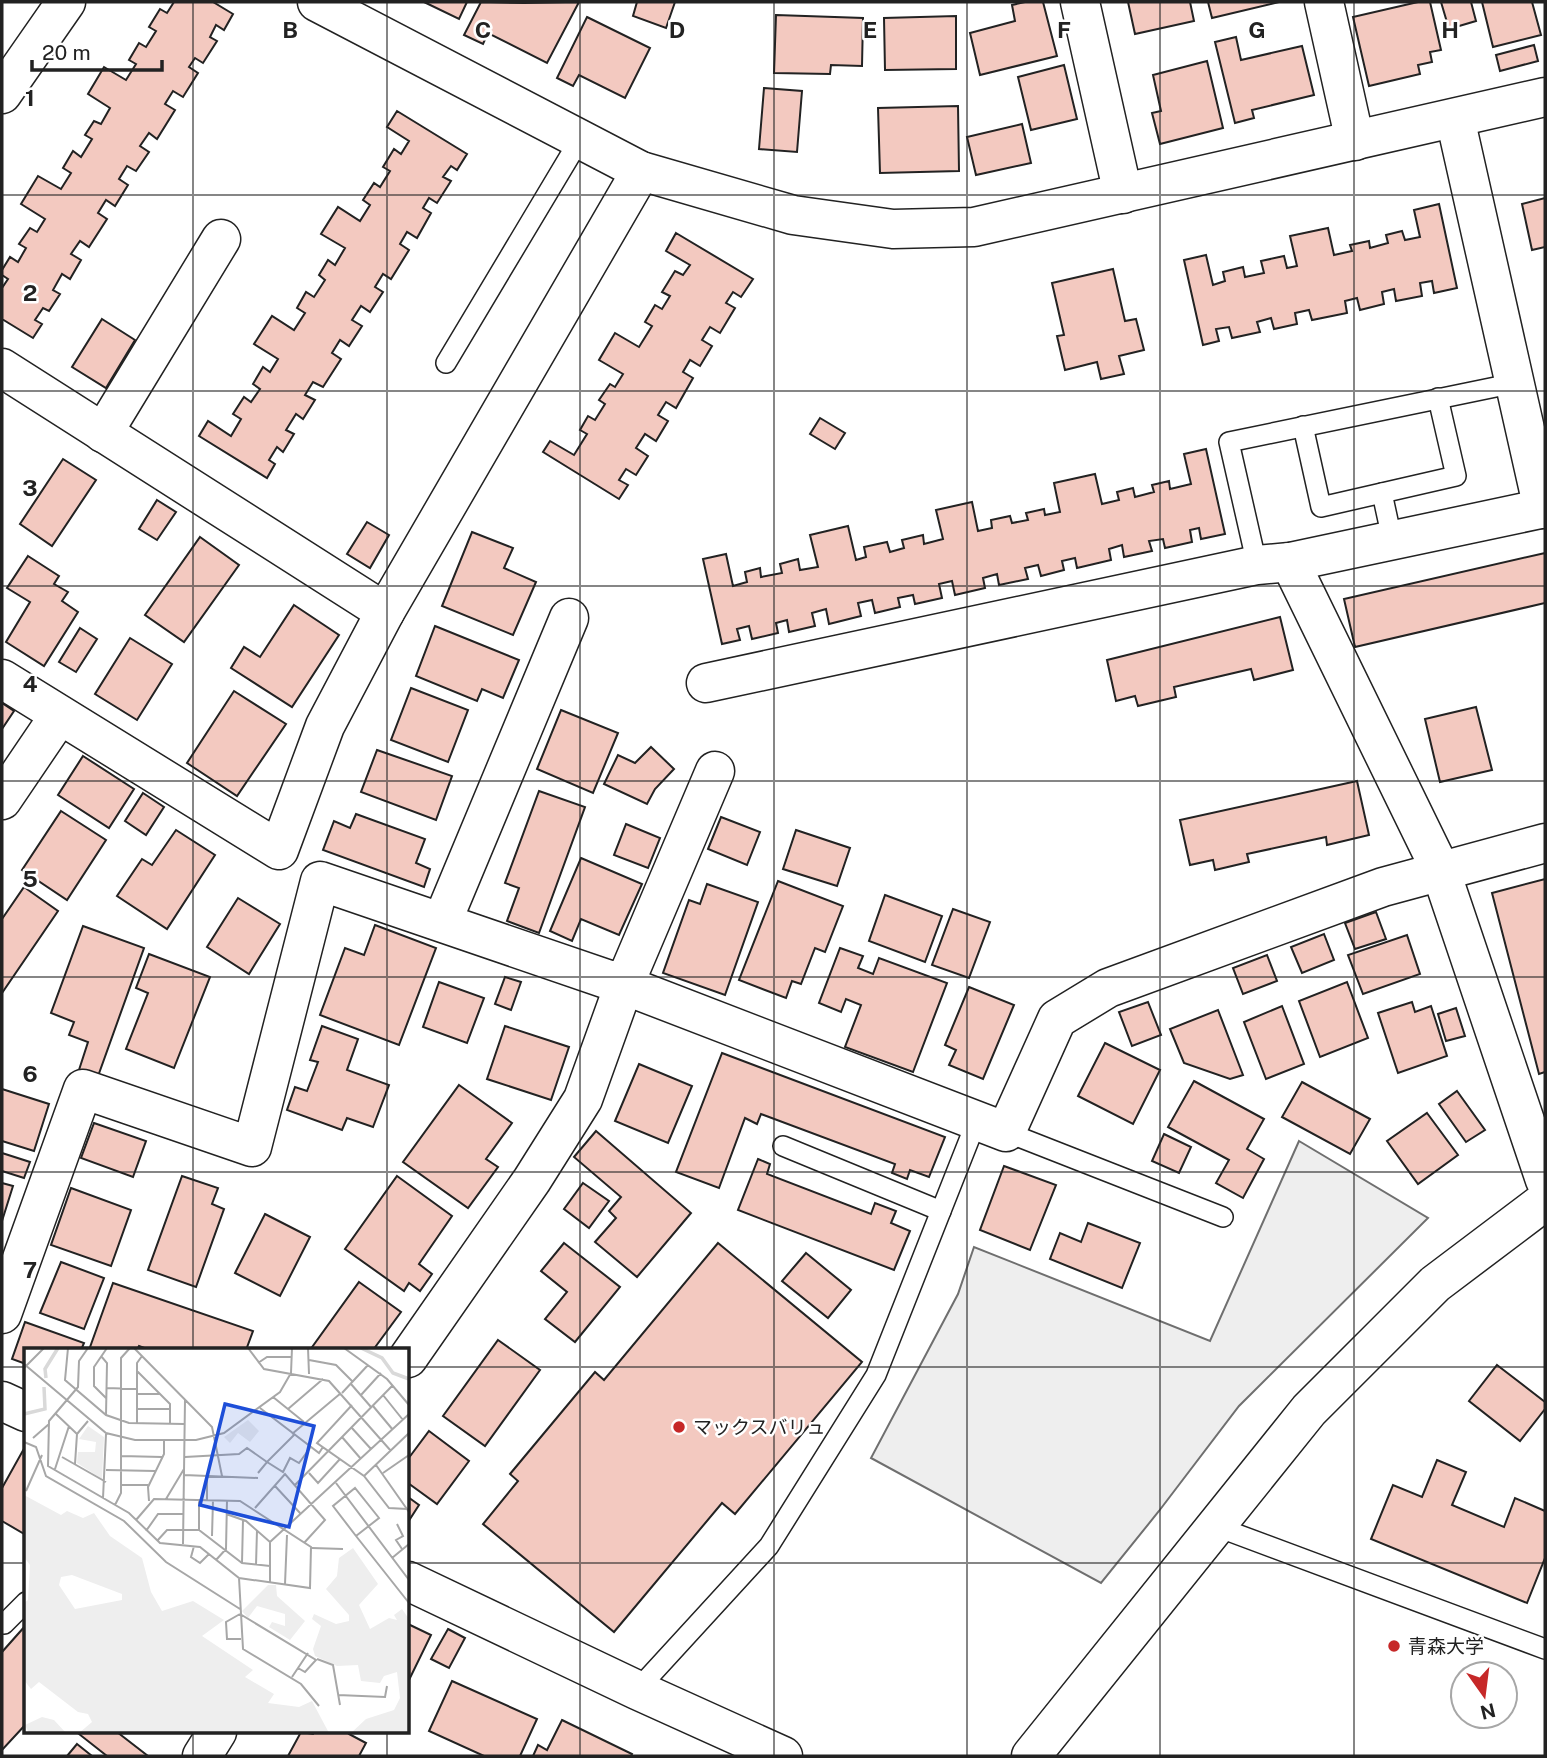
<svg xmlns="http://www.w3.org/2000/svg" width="1547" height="1758" font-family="'Public Sans','Noto Sans JP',sans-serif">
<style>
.green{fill:#eee;stroke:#6f6f6f;stroke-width:2}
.building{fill:#f3c9c0;stroke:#222;stroke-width:2}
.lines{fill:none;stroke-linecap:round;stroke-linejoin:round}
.service-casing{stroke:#222;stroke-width:22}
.minor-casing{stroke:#222;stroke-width:41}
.tertiary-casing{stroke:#222;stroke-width:41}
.service{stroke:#fff;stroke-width:19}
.minor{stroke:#fff;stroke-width:38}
.tertiary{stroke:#fff;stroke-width:38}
.grid{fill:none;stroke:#222;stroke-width:2;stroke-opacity:0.55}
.poi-dot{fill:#c62828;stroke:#fff;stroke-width:2.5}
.labels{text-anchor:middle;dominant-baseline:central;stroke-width:5;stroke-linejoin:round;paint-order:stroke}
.poi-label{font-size:19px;fill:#222;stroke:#fff;text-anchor:start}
.inset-river{fill:none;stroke:#d9d9d9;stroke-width:3.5}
.inset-road{fill:none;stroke:#a7a7a7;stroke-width:2}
.view{fill:#1d4ed8;fill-opacity:0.15;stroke:#1d4ed8;stroke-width:3.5}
.inset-edge{fill:none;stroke:#222;stroke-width:3.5}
.grid-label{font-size:23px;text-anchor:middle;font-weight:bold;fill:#222;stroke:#fff;stroke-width:5;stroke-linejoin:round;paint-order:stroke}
</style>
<rect width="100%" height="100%" fill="#fff"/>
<polygon class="green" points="1299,1141 1428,1218 1239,1406 1159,1511 1101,1583 871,1458 958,1294 974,1247 1210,1341"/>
<g class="building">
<polygon points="174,2 213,2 233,14 224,30 216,25 210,37 217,41 203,63 195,58 189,67 198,73 183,97 173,91 165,104 175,110 157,139 149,133 140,146 149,152 136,171 127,166 119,179 128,185 115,206 106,200 98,213 107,219 89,247 80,241 71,254 81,260 70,279 62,274 53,290 60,294 49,311 43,308 35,320 42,324 33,338 2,319 2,288 8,279 2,275 2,270 10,257 18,262 26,248 19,244 30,228 37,232 45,219 21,204 38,176 61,189 71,173 63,168 73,151 81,157 92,139 85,135 94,121 101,124 110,108 88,94 104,67 126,80 136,64 129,60 139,43 146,47 156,31 149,27 160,9 167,13"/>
<polygon points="424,2 467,2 459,19"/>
<polygon points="481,2 524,3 579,2 547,63 488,33 483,44 464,35"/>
<polygon points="637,2 675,2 666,28 633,16"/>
<polygon points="1025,2 1043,2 1057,56 980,75 970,33 1015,21 1012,5"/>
<polygon points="1128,2 1190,2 1194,21 1135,34"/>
<polygon points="1208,2 1279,2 1212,18"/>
<polygon points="1418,2 1430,2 1441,50 1430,52 1432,62 1418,65 1420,74 1369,86 1353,17"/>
<polygon points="1441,2 1471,2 1476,21 1449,29"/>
<polygon points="1482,2 1532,2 1541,35 1493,47"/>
<polygon points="776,15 863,18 862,66 831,65 830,74 774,73"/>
<polygon points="956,16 956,69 885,70 884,18"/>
<polygon points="587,17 650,48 625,98 579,75 573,86 557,78"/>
<polygon points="1236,37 1241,60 1302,46 1314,95 1252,110 1254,118 1235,123 1215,42"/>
<polygon points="1534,45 1538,61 1500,71 1496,55"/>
<polygon points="1207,61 1223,128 1160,144 1152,113 1161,111 1153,75"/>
<polygon points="1064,65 1077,119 1031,130 1018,77"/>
<polygon points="764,88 802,91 797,152 759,149"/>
<polygon points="958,106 959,171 880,173 878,108"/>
<polygon points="397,111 467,154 457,170 451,166 443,177 451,181 437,203 429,198 423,208 431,213 417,238 407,232 400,244 409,250 391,279 383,274 375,287 383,292 370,312 361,306 352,320 362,326 349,346 340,340 332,353 341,359 323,387 313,382 305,395 315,400 303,419 296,414 286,430 294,434 283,452 277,447 269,460 275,464 267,478 199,436 208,421 231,436 241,419 233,414 244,397 251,402 260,389 253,384 263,367 270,372 278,359 254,344 272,316 294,330 305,313 297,308 306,292 314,297 325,280 319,275 328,260 335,265 345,248 321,234 338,207 360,221 370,205 363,200 374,183 380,187 390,171 383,167 394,149 401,154 409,141 387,127"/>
<polygon points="1022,124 1031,163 976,175 967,137"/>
<polygon points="1545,198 1545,247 1532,250 1522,204"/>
<polygon points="1439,204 1457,288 1434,293 1432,281 1420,283 1422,296 1396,301 1394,289 1382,292 1384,304 1360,310 1357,298 1345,301 1347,313 1312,320 1309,310 1295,313 1297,324 1274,329 1271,318 1257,322 1260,332 1232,338 1229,327 1216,329 1219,341 1203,345 1184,260 1206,255 1213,285 1225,281 1223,272 1243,267 1245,277 1264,273 1261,261 1284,256 1287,268 1297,266 1290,236 1328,228 1334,255 1352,251 1350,245 1369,241 1370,248 1388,243 1386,235 1402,231 1405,240 1420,237 1414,210"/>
<polygon points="676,233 753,279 741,297 733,292 726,303 735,308 720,333 710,327 702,340 712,346 700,366 690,360 683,372 693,378 676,408 666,402 658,415 668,421 656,441 645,434 636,448 648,456 636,475 626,469 619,480 628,485 619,499 543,452 550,441 574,455 587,434 580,430 588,416 595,420 605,404 599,400 610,384 615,387 623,374 599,360 615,333 639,347 652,326 645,322 655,305 662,309 670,296 662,292 675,271 683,275 690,265 666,251"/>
<polygon points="1113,269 1125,321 1136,319 1144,350 1119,356 1124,374 1101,379 1097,362 1065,370 1057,336 1064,335 1052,283"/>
<polygon points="102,319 135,340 106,388 72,367"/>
<polygon points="820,418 845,433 835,449 810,434"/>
<polygon points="1206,449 1225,534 1201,539 1199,528 1190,530 1192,542 1165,548 1163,539 1149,541 1152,551 1124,557 1122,545 1109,549 1111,560 1077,568 1075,558 1062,561 1064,570 1041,576 1038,565 1025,568 1028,579 999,585 997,574 983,578 985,588 955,595 952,581 939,584 942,598 915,604 913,595 898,598 900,607 875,613 872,600 858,603 861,616 829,624 826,609 812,613 815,626 789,632 787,620 776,623 778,633 752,639 749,626 737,629 740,640 722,644 703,559 726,554 733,586 747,582 745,572 760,568 761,577 782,573 780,564 798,559 800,570 818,567 810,535 848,526 856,560 866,557 864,547 887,542 890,552 904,548 902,540 923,535 924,544 943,539 936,510 972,502 978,531 992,528 991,520 1010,516 1012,523 1028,520 1026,513 1044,509 1045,515 1060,512 1054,483 1095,474 1102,504 1119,500 1117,492 1133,488 1135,497 1154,492 1152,485 1169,481 1170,489 1191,484 1184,454"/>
<polygon points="63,459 96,480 52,546 20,524"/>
<polygon points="157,500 176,512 157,540 139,529"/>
<polygon points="367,522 389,535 370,568 347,554"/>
<polygon points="472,532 513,548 504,568 536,582 513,635 442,606"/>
<polygon points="200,537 239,565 184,642 145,615"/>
<polygon points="1545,553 1545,603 1355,647 1344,599"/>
<polygon points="28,556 59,576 54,584 68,592 62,601 78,612 44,666 6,642 30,602 7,588"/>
<polygon points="294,605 339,635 292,707 231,668 244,647 260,657"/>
<polygon points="1280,617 1293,670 1254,680 1251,669 1174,687 1176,697 1138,706 1135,696 1116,701 1107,660"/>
<polygon points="435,626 519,660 503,698 482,689 477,701 416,676"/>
<polygon points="80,628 97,639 76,672 59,662"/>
<polygon points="130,638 172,664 137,720 95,694"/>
<polygon points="411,688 468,710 448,762 391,740"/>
<polygon points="234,691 286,724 237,796 187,763"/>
<polygon points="2,703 14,711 2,729"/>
<polygon points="1476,707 1492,770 1440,782 1425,719"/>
<polygon points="561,710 618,733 593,793 537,769"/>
<polygon points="651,747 674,769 655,789 647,804 604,784 618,755 635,763"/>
<polygon points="377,750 452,776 436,820 361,792"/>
<polygon points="83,756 134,789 109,828 58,795"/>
<polygon points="1357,781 1369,835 1327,845 1326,837 1247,854 1249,862 1215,870 1213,860 1190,865 1180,820"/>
<polygon points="539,791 585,807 539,933 507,921 519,888 505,883"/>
<polygon points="143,793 164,807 146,835 125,821"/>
<polygon points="61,811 106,840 67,900 22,870"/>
<polygon points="356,814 425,839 416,863 430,869 424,887 323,850 334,821 350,828"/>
<polygon points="721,817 760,832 747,865 708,849"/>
<polygon points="626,824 660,838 648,868 614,855"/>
<polygon points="176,830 215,855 167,929 117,896 142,859 152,865"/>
<polygon points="796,830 850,848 837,886 783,869"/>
<polygon points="581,858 642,884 619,935 581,919 572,941 550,931"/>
<polygon points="1545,879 1545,1072 1539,1074 1492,893"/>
<polygon points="778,881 843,906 825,952 815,948 801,984 792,981 786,998 739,980"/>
<polygon points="707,884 758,902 725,995 663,973 689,900 700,904"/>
<polygon points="24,887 58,911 2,993 2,919"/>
<polygon points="885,895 942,916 925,962 869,941"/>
<polygon points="238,898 280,924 249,974 207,947"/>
<polygon points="953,909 990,922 969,978 932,965"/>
<polygon points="1376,912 1386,939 1355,949 1345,923"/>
<polygon points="375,925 436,948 399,1045 320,1015 345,948 364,955"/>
<polygon points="83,926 144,948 97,1079 78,1073 88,1042 69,1035 74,1022 51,1013"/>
<polygon points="1324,934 1334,960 1302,973 1291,947"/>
<polygon points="1407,935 1420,974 1363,994 1348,955"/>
<polygon points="840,948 863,956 858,968 873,974 879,958 947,983 913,1072 845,1047 861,1005 846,999 841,1012 819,1003"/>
<polygon points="149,954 210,977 174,1068 126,1049 148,993 136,988"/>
<polygon points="1267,955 1277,981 1243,994 1233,968"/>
<polygon points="505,977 521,982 511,1010 495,1004"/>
<polygon points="439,982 484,998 467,1043 423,1027"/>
<polygon points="1347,982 1368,1038 1320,1057 1299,1001"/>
<polygon points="969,987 1014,1005 983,1079 949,1065 956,1050 945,1045"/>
<polygon points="1148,1002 1161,1035 1132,1046 1119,1012"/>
<polygon points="1412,1002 1415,1012 1431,1006 1447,1056 1398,1073 1378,1013"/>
<polygon points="1282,1006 1304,1064 1266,1079 1244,1022"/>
<polygon points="1456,1008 1465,1036 1446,1041 1438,1014"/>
<polygon points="1218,1010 1243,1075 1230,1079 1184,1063 1170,1029"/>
<polygon points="322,1026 358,1039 347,1070 389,1085 373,1127 347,1118 342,1130 287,1110 295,1087 307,1091 318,1062 310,1060"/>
<polygon points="505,1026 569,1047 551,1100 487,1079"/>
<polygon points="1105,1043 1160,1070 1133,1124 1078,1096"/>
<polygon points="722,1053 945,1137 929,1177 910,1170 907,1179 892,1173 895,1164 761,1114 757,1124 745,1118 719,1188 676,1172"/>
<polygon points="639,1064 692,1086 668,1143 615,1121"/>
<polygon points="1194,1081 1264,1119 1247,1149 1264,1159 1243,1198 1216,1183 1229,1160 1168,1127"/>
<polygon points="1302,1082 1370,1119 1350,1154 1282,1117"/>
<polygon points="459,1085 512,1123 486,1159 498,1167 468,1208 403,1162"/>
<polygon points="2,1089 49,1104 34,1151 2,1141"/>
<polygon points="1457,1091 1485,1130 1466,1142 1439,1104"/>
<polygon points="1427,1113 1458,1155 1418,1184 1387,1141"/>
<polygon points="94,1123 146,1141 133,1177 81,1158"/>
<polygon points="596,1131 691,1213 637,1277 595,1242 616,1218 609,1211 621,1197 574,1157"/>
<polygon points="1164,1134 1191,1147 1179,1173 1152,1161"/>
<polygon points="2,1153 30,1162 24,1178 2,1171"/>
<polygon points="758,1159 770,1164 767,1174 871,1214 875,1203 896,1211 891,1223 910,1231 894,1270 738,1210"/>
<polygon points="1004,1166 1056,1185 1030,1250 980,1230"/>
<polygon points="182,1176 218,1188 212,1204 224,1209 196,1287 148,1270"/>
<polygon points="397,1176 452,1216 419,1264 432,1274 420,1291 409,1283 404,1291 345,1249"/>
<polygon points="2,1183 13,1186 2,1221"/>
<polygon points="583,1183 609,1201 589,1228 564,1209"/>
<polygon points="71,1188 131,1210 111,1266 51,1245"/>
<polygon points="265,1214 310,1237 280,1296 235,1273"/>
<polygon points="1088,1223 1140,1243 1122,1288 1050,1259 1060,1233 1081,1242"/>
<polygon points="564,1243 620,1287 575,1342 545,1319 567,1292 541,1271"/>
<polygon points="718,1243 862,1362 735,1514 722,1503 614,1632 483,1524 518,1481 510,1474 595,1372 604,1380"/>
<polygon points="806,1253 851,1290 828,1318 782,1281"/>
<polygon points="61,1262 104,1278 84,1329 40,1313"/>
<polygon points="359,1282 401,1312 373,1350 310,1350"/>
<polygon points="113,1283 253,1331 246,1350 150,1350 139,1346 137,1350 89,1350"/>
<polygon points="25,1322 84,1343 81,1350 26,1350 26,1364 12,1359"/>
<polygon points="498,1340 540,1370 485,1446 443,1416"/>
<polygon points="1497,1365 1545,1402 1545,1409 1520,1441 1469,1401"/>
<polygon points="429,1431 469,1461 437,1504 408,1483 408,1459"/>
<polygon points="26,1445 26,1535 2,1521 2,1488"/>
<polygon points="1437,1460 1466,1472 1452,1505 1504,1527 1515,1498 1545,1511 1545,1558 1527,1603 1371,1539 1393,1485 1422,1497"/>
<polygon points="408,1497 419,1505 408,1522"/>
<polygon points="408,1624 431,1635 408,1682"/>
<polygon points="26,1625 26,1724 2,1750 2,1652"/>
<polygon points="448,1629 465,1638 449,1668 431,1659"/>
<polygon points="452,1681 537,1719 520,1756 484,1756 429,1731"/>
<polygon points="562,1720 632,1754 631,1756 533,1756 538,1745 547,1750"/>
<polygon points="81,1732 117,1732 148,1756 107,1756 79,1734"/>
<polygon points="301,1732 313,1734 314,1732 350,1732 349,1734 366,1743 359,1756 288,1756"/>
<polygon points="77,1744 92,1756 67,1756"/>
</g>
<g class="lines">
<g class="service-casing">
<g id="service">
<polyline points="446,363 580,139"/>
<polyline points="1303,426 1321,507 1456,476 1438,398"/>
<polyline points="1382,493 1392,539"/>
<polyline points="1257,565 1229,442 1515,383"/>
<polyline points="1006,1132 1223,1217"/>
<polyline points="783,1146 941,1211"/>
<polyline points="1215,1526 1545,1649"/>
<polyline points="4,1624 26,1602"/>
<polyline points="637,1690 769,1546 876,1375 977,1120"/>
</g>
</g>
<g class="minor-casing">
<g id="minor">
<polyline points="317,2 641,171 793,215 893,229 974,227 1545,97"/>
<polyline points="1080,2 1123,194"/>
<polyline points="1324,2 1355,141"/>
<polyline points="2,94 66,2"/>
<polyline points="1455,118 1543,509"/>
<polyline points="2,368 385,612"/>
<polyline points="103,433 221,239"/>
<polyline points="1290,562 1440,869 1545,1180"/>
<polyline points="2,679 279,850 325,726 385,612 641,171"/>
<polyline points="706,683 1257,565 1290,562 1545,508"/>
<polyline points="2,800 59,716"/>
<polyline points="442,922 569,618"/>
<polyline points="2,1314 83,1089 252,1147 320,881 624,985 715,771"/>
<polyline points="408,1358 532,1180 583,1099 624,985 1006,1132 1057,1019 1108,988 1383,887 1545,843"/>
<polyline points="2,1401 26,1412"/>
<polyline points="408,1581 637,1690 783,1756"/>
<polyline points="202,1756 217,1732"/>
</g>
</g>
<g class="tertiary-casing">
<polyline id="tertiary" points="1031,1756 1309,1410 1435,1284 1545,1201"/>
</g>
<use href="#service" class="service"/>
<use href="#minor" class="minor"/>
<use href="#tertiary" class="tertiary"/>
</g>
<path class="grid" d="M193 2V1350M387 2V1350M580 2V1756M774 2V1756M967 2V1756M1160 2V1756M1354 2V1756M2 195H1545M2 391H1545M2 586H1545M2 781H1545M2 977H1545M2 1172H1545M2 1367H26M408 1367H1545M2 1563H26M408 1563H1545M193 1732V1756M387 1732V1756"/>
<g class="poi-dot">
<circle cx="679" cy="1427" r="7"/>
<circle cx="1394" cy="1646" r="7"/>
</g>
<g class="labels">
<g class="poi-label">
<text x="693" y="1427">マックスバリュ</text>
<text x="1408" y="1646">青森大学</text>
</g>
</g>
<g transform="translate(24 1348)">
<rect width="385" height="385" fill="#fff"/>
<path d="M224 72 235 83 226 94 214 85 206 95 200 89ZM64 78 80 89 78 131 53 115 54 104H71L72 94 55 91ZM0 147 37 167 43 163 59 170 70 165 86 188 118 210 127 244 138 263 169 253 200 272 178 288 229 322 221 329 250 346 244 355 275 359 288 353 305 385H55L68 374 64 366 54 364 15 334 7 341 0 332V255L4 252 6 217 0 209ZM48 227 98 246V252L51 261 35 237 37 229ZM329 200 354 236 335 257 346 281 365 270 373 272 370 267 378 261 385 271V385H327L342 371 370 362 376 350 373 324 360 328 356 335 337 333 334 317 313 318 291 308 289 301 297 278 288 271 290 266 312 276 325 273V267L302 241 313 228 315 210ZM244 237H252L253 248 281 273 266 292 245 279 248 274 261 278V266L233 258 224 270 218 263ZM18 369 30 372 42 385H5L1 377Z" fill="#eee" fill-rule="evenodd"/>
<path class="inset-river" d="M337 0 358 10 369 25 385 31M22 30 21 21 34 0M0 66 21 61 20 39"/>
<path class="inset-road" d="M44 0 41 32 82 67 105 75 160 76M64 0 55 13 54 39 25 73 24 118 105 165 136 195 176 199 215 230 286 240 287 199 216 153 130 151 112 172M110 0 188 79 198 128M224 0 240 21 305 33 367 103M284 0 285 26M320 0 363 31 385 57M77 8 83 15 82 67M285 12 312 17 329 34M234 15 243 9H268M0 16 82 85 111 92H172L200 85 256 44 267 25 268 0M0 20 20 0M113 23 146 56V76M327 36 347 59M82 40 113 41M318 45 344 17M113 46H135M337 47 357 25M359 47 379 72M249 49 280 74M82 50 70 38V19L83 0M328 57 293 95 340 128 365 160 383 161M349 58 369 82M236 60 295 105 299 99M113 61H146M264 61 299 31M32 66 53 86M113 75V15L118 8M327 79 347 101M268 86 317 45M318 89 337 111M9 90 25 76M0 94 12 99 22 128 100 173 142 214 216 261M97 108 138 109M38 109 82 134M161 109 215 106 223 100 243 114 270 87M51 116 53 86 64 73M352 117 385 164M31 121 45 78M82 122 131 123M234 125 243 114 259 124 266 110 275 115 286 100M285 125 294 135 316 111M359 125 385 107M160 127 234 130M340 128 385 85M312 135 385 232M97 137H124M271 137 369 37M251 138 276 165M2 143 18 107M79 150 82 86M142 151 160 121M183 152V128M125 153 124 139 140 106V93M91 157 97 145V10L106 0M231 160 261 126 301 172 280 195M202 166 222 173 246 194M373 176 379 188 372 192 378 201M175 182V151M122 183 134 166H159M188 188 189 152M332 188 355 170 331 140 309 158 332 188 385 255M133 193 143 182H175L218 215 246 218M159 196 161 52M170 198 167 209 176 215 185 206M288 200 319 201M368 210 385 196M192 212 202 201 203 152M218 215 219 172M232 217 233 182M215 230 219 301 277 336 295 358M246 234V194L385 66M261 236 263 187M216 266 292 312 281 324 274 320M216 266 202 274 203 291H217M293 311 309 317 316 357M268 329 284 305M314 347 361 349 363 338"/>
<path class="view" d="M201 56 290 78 265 179 176 157Z"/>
<rect width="385" height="385" class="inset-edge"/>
</g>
<g class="grid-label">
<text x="290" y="38">B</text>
<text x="483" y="38">C</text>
<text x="677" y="38">D</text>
<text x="870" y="38">E</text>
<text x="1064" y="38">F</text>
<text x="1257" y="38">G</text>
<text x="1450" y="38">H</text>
<text x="30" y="106">1</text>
<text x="30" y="301">2</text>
<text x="30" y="496">3</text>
<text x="30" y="692">4</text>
<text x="30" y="887">5</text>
<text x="30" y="1082">6</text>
<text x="30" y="1278">7</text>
</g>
<rect width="1547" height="1758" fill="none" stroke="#222222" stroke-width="7"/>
<g transform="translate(1484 1695) rotate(166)"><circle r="33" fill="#ffffff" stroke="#a7a7a7" stroke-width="2"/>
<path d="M0-5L12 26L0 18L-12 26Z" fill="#c62828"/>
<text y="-10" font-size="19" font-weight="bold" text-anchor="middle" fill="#222222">N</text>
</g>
<path d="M32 60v10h130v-10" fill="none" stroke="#222222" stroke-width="3.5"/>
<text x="42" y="60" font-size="21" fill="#222222" stroke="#ffffff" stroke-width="5" paint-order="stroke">20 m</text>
</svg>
